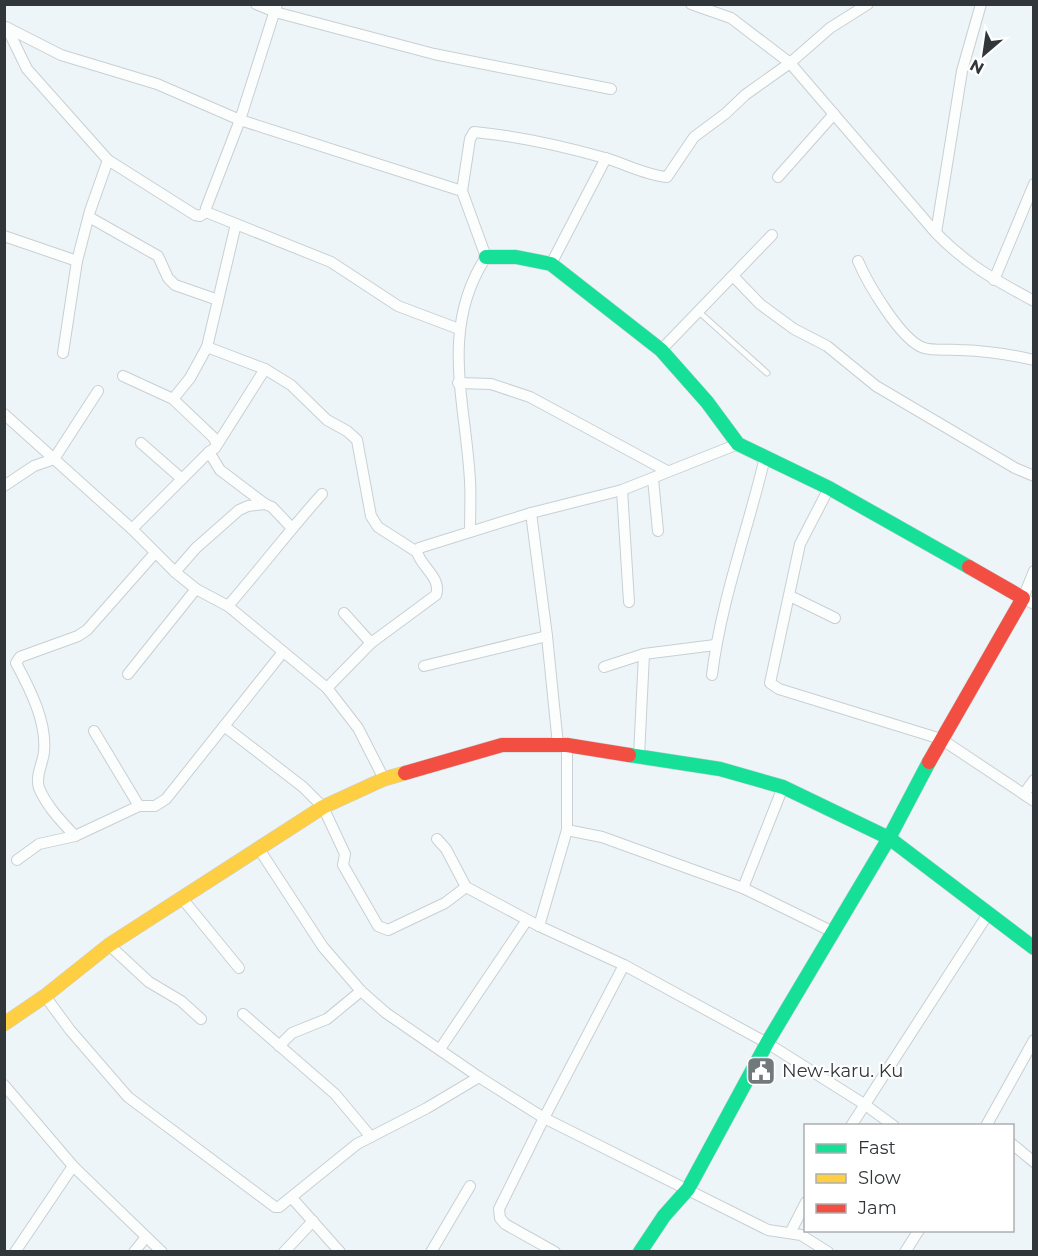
<svg xmlns="http://www.w3.org/2000/svg" width="1038" height="1256" font-family="Montserrat,sans-serif">
<style>
.lines{fill:none;stroke-linecap:round;stroke-linejoin:round}
.lane-casing{stroke:#c9cfd2;stroke-width:7}
.street-casing{stroke:#c9cfd2;stroke-width:12}
.fast-casing{stroke:#c9cfd2;stroke-width:15}
.slow-casing{stroke:#c9cfd2;stroke-width:15}
.jam-casing{stroke:#c9cfd2;stroke-width:15}
.lane{stroke:#fcfefe;stroke-width:5}
.street{stroke:#fcfefe;stroke-width:10}
.fast{stroke:#16e098;stroke-width:14}
.slow{stroke:#ffcf43;stroke-width:14}
.jam{stroke:#f24e42;stroke-width:14}
.labels{text-anchor:middle;dominant-baseline:central;stroke-width:4.5;stroke-linejoin:round;paint-order:stroke}
.poi-label{font-size:18px;fill:#303639;stroke:#fff;text-anchor:start}
</style>
<rect width="100%" height="100%" fill="#edf5f9"/>
<g class="lines">
<g class="lane-casing">
<polyline id="lane" points="699,312 767,373"/>
</g>
<g class="street-casing">
<g id="street">
<polyline points="256,4 275,12 434,54 611,89"/>
<path d="M691 4 731 18 790 63 936 233C967 265 995 280 1034 301"/>
<polyline points="6,27 61,55 157,84 240,120 462,191"/>
<polyline points="7,28 27,69 108,160 195,215 200,216 206,212 331,262 398,306 459,329"/>
<polyline points="778,177 834,114"/>
<polyline points="206,212 206,208 240,120 277,4"/>
<polyline points="89,217 158,256 168,278 175,285 218,300"/>
<polyline points="936,233 962,71 981,4"/>
<polyline points="4,236 77,261"/>
<path d="M858 261C867 282 901 341 924 348 934 351 949 349 960 350 985 351 1009 354 1034 360"/>
<polyline points="551,264 606,158"/>
<polyline points="733,276 760,304 794,329 827,346 876,386 1015,468 1034,476"/>
<polyline points="994,280 1034,184"/>
<path d="M207 347 265 369 291 385 327 420 347 431 357 440 371 516 378 527 417 552C421 567 442 578 436 595L371 643 327 688"/>
<polyline points="661,350 772,235"/>
<polyline points="63,353 77,261 90,211 108,160"/>
<polyline points="123,376 173,399 213,437 217,444"/>
<polyline points="458,383 491,384 530,397 667,471"/>
<polyline points="173,399 190,378 207,347 236,224"/>
<polyline points="4,414 132,529 175,572 196,589 228,606 327,688 358,728 384,779"/>
<polyline points="141,443 182,479"/>
<polyline points="209,452 220,470 265,504 272,507 292,528"/>
<polyline points="653,479 658,531"/>
<polyline points="4,486 34,466 54,459 98,391"/>
<polyline points="829,488 800,544 770,683 779,689 941,739 1034,801"/>
<polyline points="622,490 629,602"/>
<polyline points="531,513 547,636 558,745"/>
<polyline points="132,529 209,452 215,448 265,369"/>
<path d="M470 532C470 515 471 498 470 481 466 403 439 329 486 257L462 191 470 139 474 132C518 136 563 146 605 158 626 164 645 175 667 177L694 137 725 114 745 95 790 63 830 28 868 4"/>
<polyline points="417,552 419,548 531,513 622,490 738,444"/>
<polyline points="1034,571 1023,598 1034,604"/>
<polyline points="175,572 196,548 239,510 248,506 265,504"/>
<polyline points="790,596 835,618"/>
<path d="M228 606C260 569 289 531 322 494"/>
<polyline points="344,613 371,643"/>
<polyline points="424,666 547,636"/>
<polyline points="604,667 644,654 715,645"/>
<polyline points="128,674 196,589"/>
<path d="M712 675C721 600 748 530 765 457"/>
<polyline points="224,726 303,787 323,807 345,854 343,865 378,926 388,930 445,903 466,887"/>
<polyline points="94,731 139,806"/>
<polyline points="639,756 644,654"/>
<polyline points="1024,794 1034,780"/>
<polyline points="567,830 602,837 743,888 833,932"/>
<path d="M75 836C62 822 47 807 39 788 35 776 43 763 44 752 47 722 30 689 16 663L20 657 78 636 87 630 155 553"/>
<polyline points="437,839 446,849 466,887 539,926 624,965 767,1043 864,1104 894,1126"/>
<polyline points="259,849 323,947 361,991 386,1013 479,1077 544,1118 768,1230 801,1235 828,1252"/>
<polyline points="17,860 39,844 75,836 139,806 155,806 166,799 283,652"/>
<polyline points="743,888 783,787"/>
<polyline points="181,897 239,968"/>
<polyline points="539,926 567,830 567,745"/>
<polyline points="109,945 149,982 181,1001 201,1019"/>
<polyline points="45,996 70,1030 128,1097 275,1207 279,1207 357,1144 427,1108 479,1077"/>
<polyline points="243,1014 335,1094 371,1137"/>
<polyline points="279,1046 292,1033 327,1019 361,991"/>
<polyline points="440,1049 527,920"/>
<polyline points="4,1085 73,1166 162,1252"/>
<polyline points="851,1126 988,914"/>
<polyline points="986,1126 1034,1040"/>
<polyline points="1012,1144 1034,1162"/>
<polyline points="292,1198 340,1252"/>
<polyline points="790,1233 806,1202"/>
<polyline points="15,1252 73,1166"/>
<polyline points="134,1252 146,1237"/>
<polyline points="284,1252 313,1221"/>
<polyline points="431,1252 470,1186"/>
<polyline points="555,1252 505,1224 500,1218 499,1209 544,1118 624,965"/>
<polyline points="905,1252 919,1230"/>
</g>
</g>
<g class="fast-casing">
<g id="fast">
<polyline points="486,257 516,257 551,264 661,350 707,402 738,444 829,488 969,567"/>
<polyline points="629,755 720,769 783,787 889,838 1034,948"/>
<polyline points="640,1252 664,1216 688,1189 767,1043 889,838 929,762"/>
</g>
</g>
<g class="slow-casing">
<polyline id="slow" points="4,1024 45,996 109,945 323,807 384,779 405,773"/>
</g>
<g class="jam-casing">
<g id="jam">
<polyline points="929,762 1023,598 969,567"/>
<polyline points="405,773 502,745 567,745 629,755"/>
</g>
</g>
<use href="#lane" class="lane"/>
<use href="#street" class="street"/>
<use href="#fast" class="fast"/>
<use href="#slow" class="slow"/>
<use href="#jam" class="jam"/>
</g>
<defs>
<g id="civic-square" transform="scale(1.5)"><rect x="-9" y="-9" width="18" height="18" rx="4" fill="#72797c" stroke="#fff"/><path d="M-.6-6.5H3V-4.5H.6V-3L4-1V1h2V6H-6V1h2V-1L-.6-3ZM-1.2 2.5V6h2.4V2.5Z" fill="#fff"/></g>
</defs>
<g fill-rule="evenodd">
<use href="#civic-square" x="761" y="1071"/>
</g>
<g class="labels">
<g class="poi-label">
<text x="782" y="1071">New-karu. Ku</text>
</g>
</g>
<rect width="1038" height="1256" fill="none" stroke="#303639" stroke-width="12"/>
<rect x="804" y="1124" width="210" height="108" fill="#ffffff" stroke="#acafb0" stroke-width="1.5"/>
<rect x="816" y="1144" width="30" height="9" fill="#16e098" stroke="#acafb0" stroke-width="1.5"/>
<text x="858" y="1154" font-size="18" fill="#303639">Fast</text>
<rect x="816" y="1174" width="30" height="9" fill="#ffcf43" stroke="#acafb0" stroke-width="1.5"/>
<text x="858" y="1184" font-size="18" fill="#303639">Slow</text>
<rect x="816" y="1204" width="30" height="9" fill="#f24e42" stroke="#acafb0" stroke-width="1.5"/>
<text x="858" y="1214" font-size="18" fill="#303639">Jam</text>
<g transform="translate(984 54) rotate(209)" stroke="#ffffff" stroke-width="4.5" paint-order="stroke">
<path d="M0-4.5L10 22L0 15L-10 22Z" fill="#303639"/>
<text y="-9" font-size="16" font-weight="bold" text-anchor="middle" fill="#303639">N</text>
</g>
</svg>
